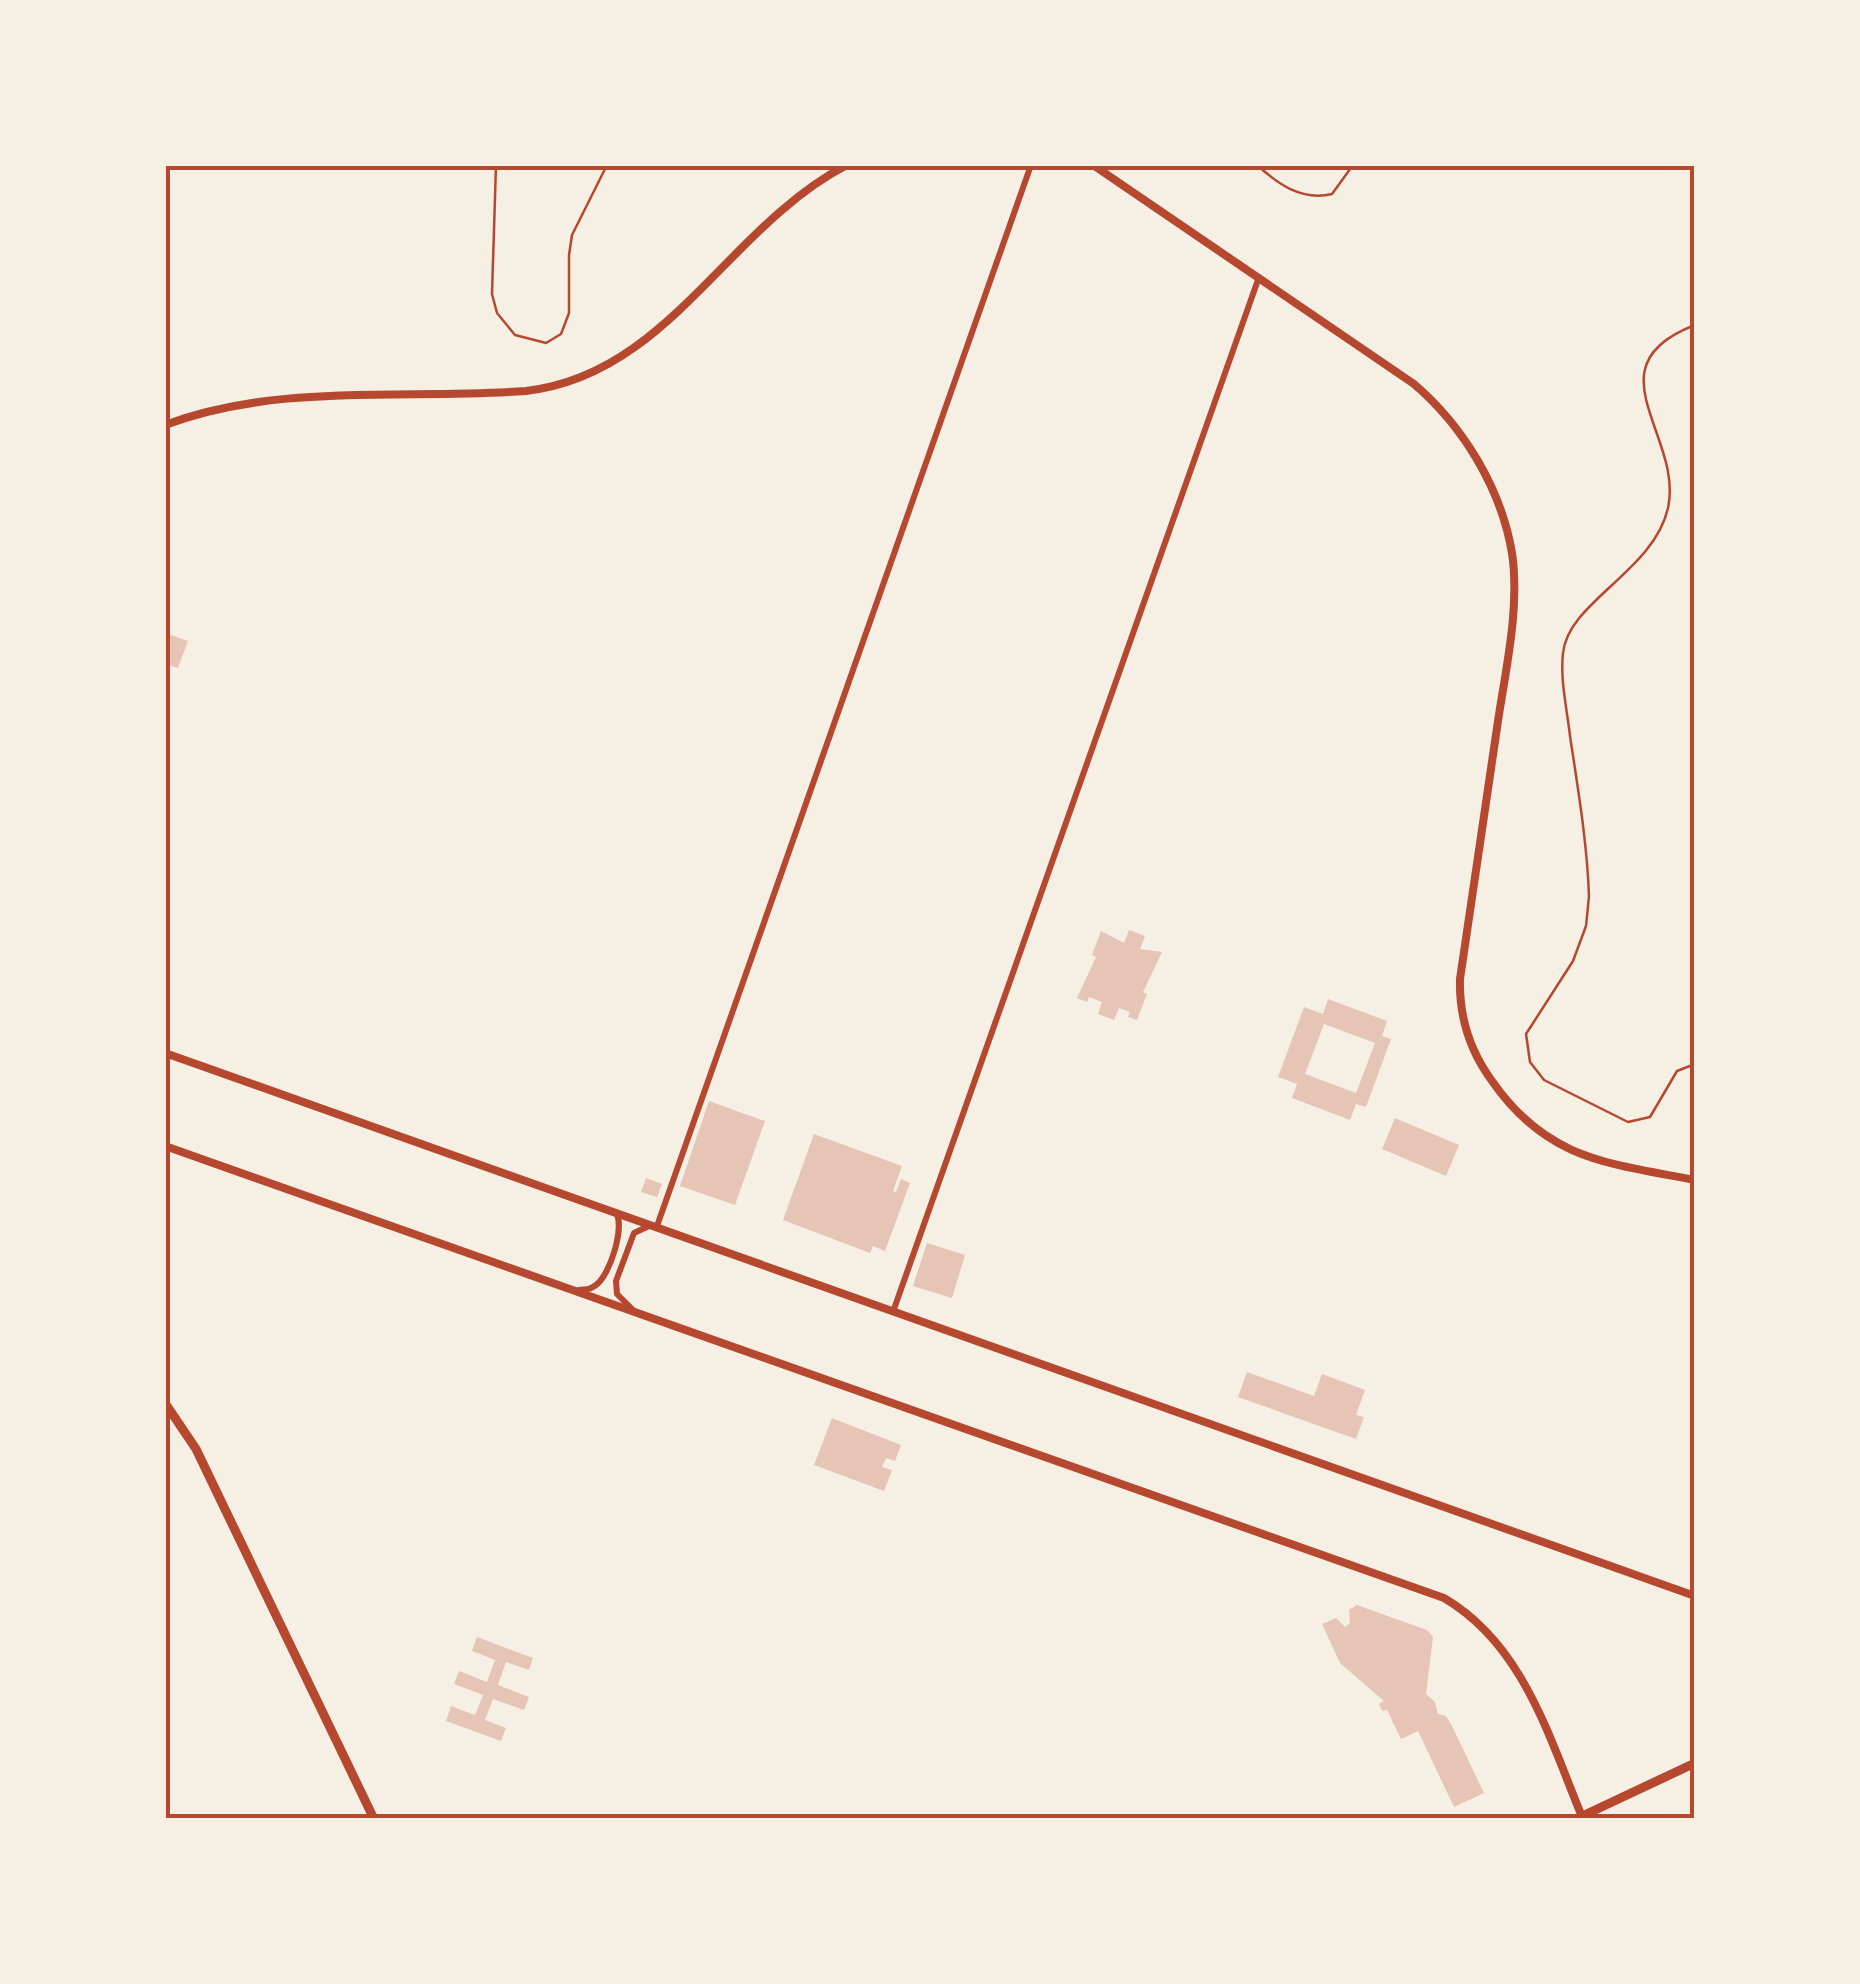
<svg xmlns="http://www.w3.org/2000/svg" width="1860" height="1984" font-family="Raleway,sans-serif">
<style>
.building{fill:#e6c5b7;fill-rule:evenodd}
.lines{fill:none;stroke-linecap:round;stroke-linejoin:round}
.path{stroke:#b5482f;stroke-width:2.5}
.minor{stroke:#b5482f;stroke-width:6}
.tertiary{stroke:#b5482f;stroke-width:8}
.secondary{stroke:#b5482f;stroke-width:9}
.primary{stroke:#b5482f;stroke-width:10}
.neatline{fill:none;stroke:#b5482f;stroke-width:4}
</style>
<rect width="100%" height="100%" fill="#f6efe4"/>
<g class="building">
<polygon points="165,633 188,641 178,668 165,664"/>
<polygon points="1129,930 1145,936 1140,949 1162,952 1143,992 1147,994 1137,1020 1128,1017 1130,1012 1119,1008 1114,1020 1098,1014 1102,1002 1089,997 1087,1002 1077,998 1096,957 1092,955 1101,931 1124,943"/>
<path d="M1328 999 1387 1021 1382 1036 1391 1039 1366 1107 1356 1104 1350 1120 1292 1098 1297 1084 1278 1077 1304 1007 1323 1014ZM1324 1024 1375 1043 1356 1093 1305 1074Z"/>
<polygon points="709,1101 765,1121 735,1205 680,1186"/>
<polygon points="1395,1118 1459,1145 1446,1176 1382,1149"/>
<polygon points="814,1134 902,1166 893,1191 896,1192 901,1179 910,1183 885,1251 873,1246 870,1253 783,1220"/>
<polygon points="646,1178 662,1184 657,1197 641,1192"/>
<polygon points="927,1243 965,1255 952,1298 913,1286"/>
<polygon points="1247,1372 1314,1396 1322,1374 1365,1390 1356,1415 1364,1417 1356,1439 1238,1397"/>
<polygon points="832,1418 901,1445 895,1461 886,1458 882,1467 892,1470 884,1491 814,1465"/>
<polygon points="1357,1605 1427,1630 1433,1637 1426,1694 1435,1702 1438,1714 1446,1716 1452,1726 1484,1793 1454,1807 1418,1731 1401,1739 1387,1710 1382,1711 1379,1704 1384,1701 1340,1663 1322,1624 1336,1618 1345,1627 1350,1623 1349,1610"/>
<polygon points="477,1637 533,1658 529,1670 506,1662 498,1685 529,1697 524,1710 493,1699 485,1720 506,1728 501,1741 446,1721 451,1706 475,1715 483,1695 454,1684 459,1671 487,1682 495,1660 472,1651"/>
</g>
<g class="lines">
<g class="path">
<polyline points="496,165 492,294 497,313 515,335 546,343 561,334 569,313 569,255 572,235 607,165"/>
<path d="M1257 165C1279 185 1302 201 1332 194L1353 165"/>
<path d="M1695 325C1588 366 1684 436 1668 508 1654 571 1568 602 1563 653 1560 680 1567 709 1570 736 1578 789 1587 842 1589 896L1586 926 1573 961 1526 1034 1530 1062 1544 1080 1628 1122 1650 1117 1677 1071 1695 1064"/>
</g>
<g class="minor">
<polyline points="657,1226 1031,165"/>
<path d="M579 1290C587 1289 589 1290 596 1285 610 1275 625 1227 616 1213"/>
<polyline points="632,1309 617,1294 616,1281 634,1233 649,1226"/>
<polyline points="894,1309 1259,277"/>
</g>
<g class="tertiary">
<path d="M1093 165 1414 384C1463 426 1501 488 1512 553 1520 607 1506 668 1498 721 1486 807 1473 893 1460 979 1459 1016 1470 1051 1492 1081 1547 1160 1607 1163 1695 1180"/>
<path d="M165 425C279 382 406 400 526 391 668 375 728 226 847 165"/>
<polyline points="165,1053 1695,1596"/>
<path d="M165 1146 1444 1598C1524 1645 1549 1738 1583 1819"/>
</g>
<g class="secondary">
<polyline points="165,1403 196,1449 374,1819"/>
<polyline points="1576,1819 1695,1763"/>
</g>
<polyline class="primary" points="1694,1819 1695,1818"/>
</g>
<rect width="1860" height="1984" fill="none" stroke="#f6efe4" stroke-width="335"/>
<rect x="168" y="168" width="1524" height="1648" class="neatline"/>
</svg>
